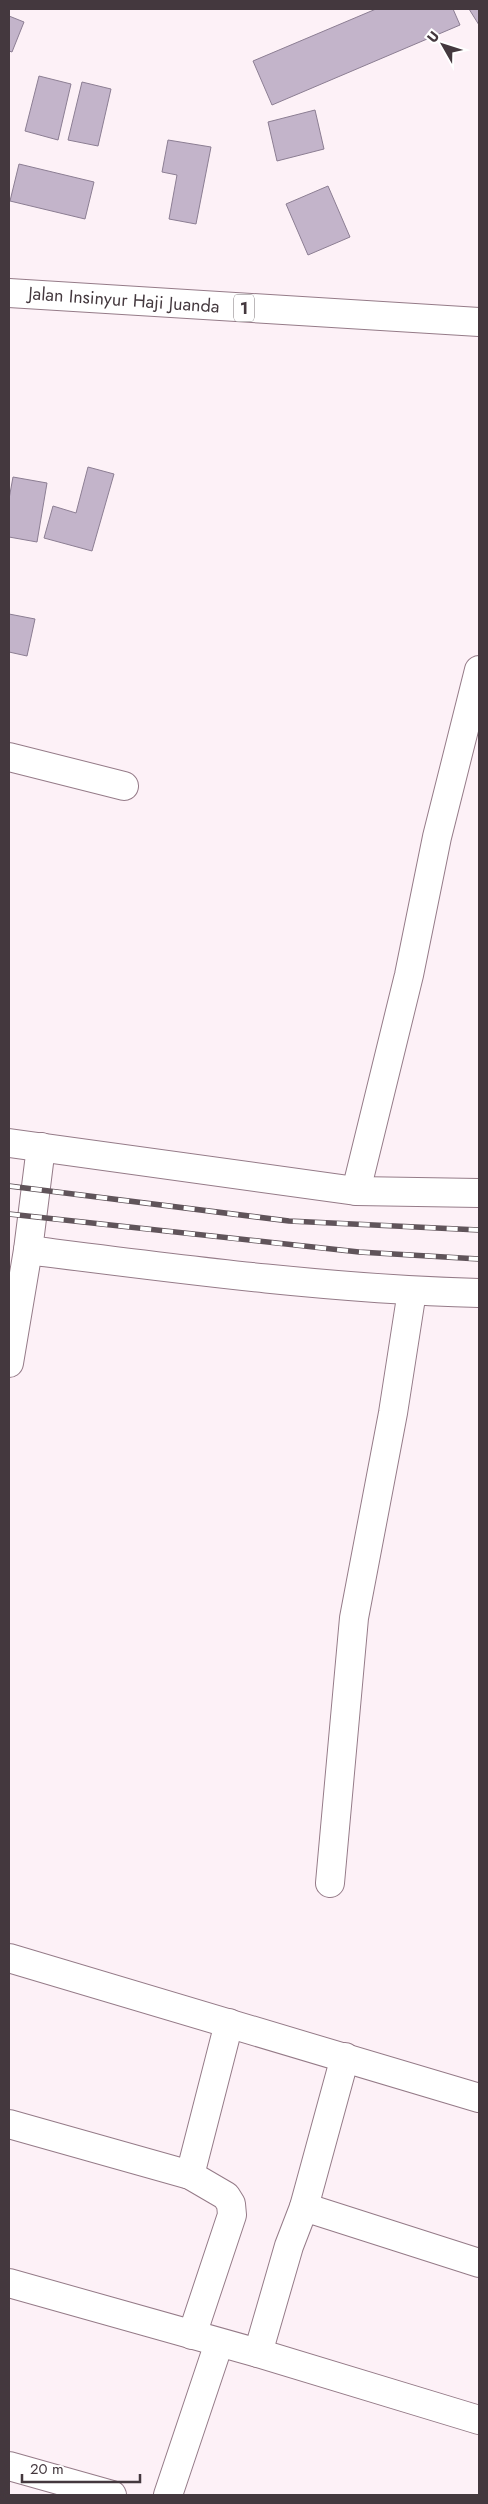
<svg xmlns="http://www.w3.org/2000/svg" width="488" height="2504" font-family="Jost,sans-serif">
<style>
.building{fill:#c3b4ca;stroke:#8c7e93}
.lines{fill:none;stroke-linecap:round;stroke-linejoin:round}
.street-casing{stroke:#957b88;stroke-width:30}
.highway-casing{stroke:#957b88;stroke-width:30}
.street{stroke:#fff;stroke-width:28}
.highway{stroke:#fff;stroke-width:28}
.rail-casing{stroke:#60545a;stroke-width:5.5}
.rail{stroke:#fff;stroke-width:4;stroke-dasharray:11;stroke-linecap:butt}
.labels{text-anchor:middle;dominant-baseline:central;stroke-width:4;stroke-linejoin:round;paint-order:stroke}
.shield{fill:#fff;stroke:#7c7478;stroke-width:1}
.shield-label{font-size:16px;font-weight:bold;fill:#44383e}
.street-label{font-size:18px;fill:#44383e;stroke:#fff}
</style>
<rect width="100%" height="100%" fill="#fdf1f7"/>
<g class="building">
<polygon points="376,9 453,9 460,25 272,105 253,61"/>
<polygon points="469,9 479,9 479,25"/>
<polygon points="9,16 24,22 12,52 9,51"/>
<polygon points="39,76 71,84 58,140 25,131"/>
<polygon points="82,82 111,89 98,146 68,140"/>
<polygon points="315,110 324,149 277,161 268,122"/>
<polygon points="168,140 211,147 196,224 169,219 177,175 162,172"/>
<polygon points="19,164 94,182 85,219 10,201"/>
<polygon points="328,186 350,237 308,255 286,204"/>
<polygon points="88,467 114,474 92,551 44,538 53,506 76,513"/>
<polygon points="13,477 47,483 37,542 9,537 9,499"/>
<polygon points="9,614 35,619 27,656 9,652"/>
</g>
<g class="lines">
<g class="street-casing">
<g id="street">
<polyline points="9,757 124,786"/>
<polyline points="9,1143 356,1191 479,1193"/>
<polyline points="356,1191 409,975 437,837 479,670"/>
<path d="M28 1250C178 1269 328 1289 479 1293"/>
<polyline points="9,1363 28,1250 41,1147"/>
<polyline points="330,1883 354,1618 393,1413 412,1291"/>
<polyline points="9,1958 479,2098"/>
<polyline points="9,2124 190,2175 226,2196 231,2204 232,2215 192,2335"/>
<polyline points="190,2175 229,2023"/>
<polyline points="304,2207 345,2057"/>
<polyline points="9,2283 258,2353 479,2420"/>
<polyline points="258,2353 289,2246 304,2207 479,2263"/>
<polyline points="9,2466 112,2495"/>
<polyline points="168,2495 219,2343"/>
</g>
</g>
<g class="highway-casing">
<polyline id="highway" points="9,293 479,322"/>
</g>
<use href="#street" class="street"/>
<use href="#highway" class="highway"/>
<g class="rail-casing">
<g id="rail">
<polyline points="9,1186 289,1221 479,1230"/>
<polyline points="9,1214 359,1252 479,1259"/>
</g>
</g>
<use href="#rail" class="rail"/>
</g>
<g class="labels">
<rect class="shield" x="234" y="294.5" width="20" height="27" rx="4"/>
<g class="shield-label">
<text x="244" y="308">1</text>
</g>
<g class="street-label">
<text transform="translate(124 300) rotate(4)">Jalan Insinyur Haji Juanda</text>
</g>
</g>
<rect width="488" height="2504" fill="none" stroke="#44383e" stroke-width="20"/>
<g transform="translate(443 45) rotate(309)" stroke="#ffffff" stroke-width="4" paint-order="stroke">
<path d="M0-4L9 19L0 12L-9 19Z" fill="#44383e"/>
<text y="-8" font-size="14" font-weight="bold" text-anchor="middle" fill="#44383e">U</text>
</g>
<path d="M22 2474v8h118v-8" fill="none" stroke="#44383e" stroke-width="2.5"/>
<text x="30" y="2474" font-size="15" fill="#44383e" stroke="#ffffff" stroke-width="4" paint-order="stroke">20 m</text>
</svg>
